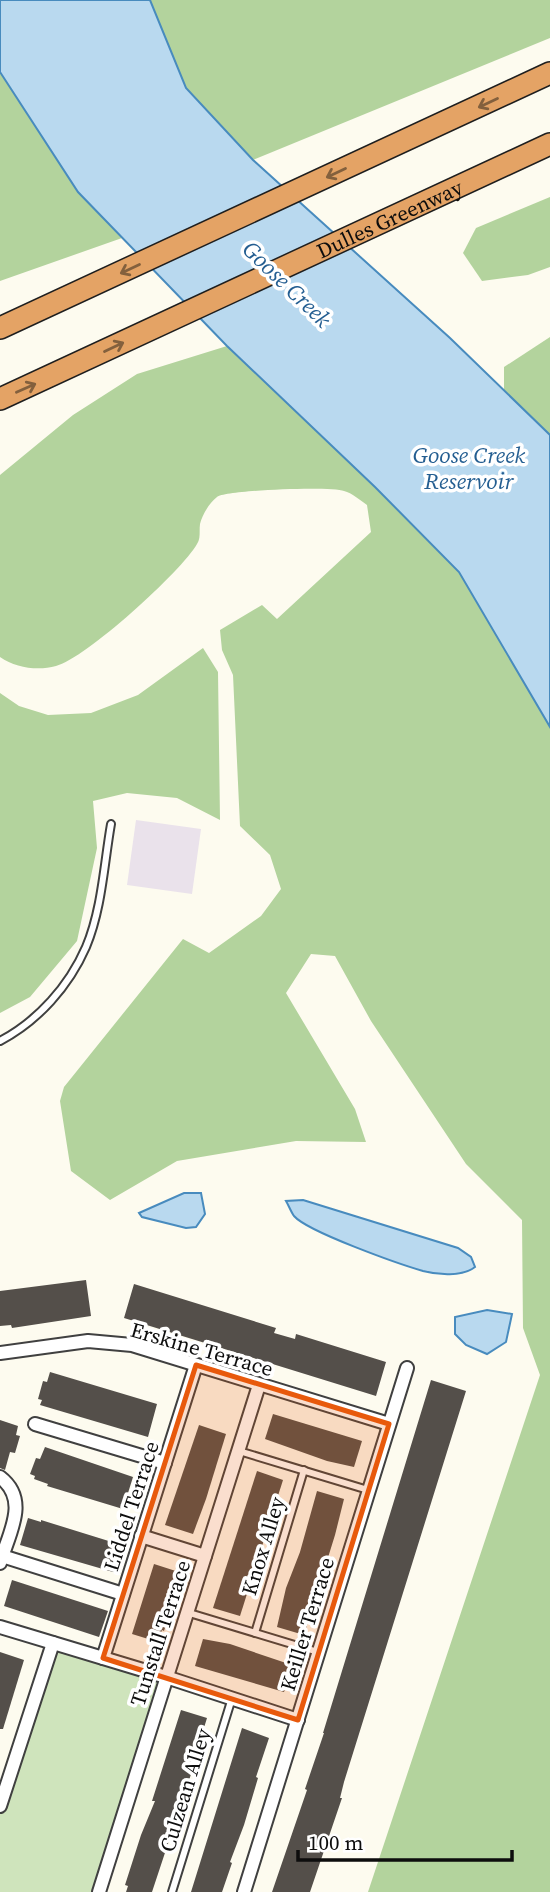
<svg xmlns="http://www.w3.org/2000/svg" width="550" height="1892" font-family="'Source Serif 4',serif">
<style>
.industrial{fill:#eae2eb}
.green{fill:#cfe4bc}
.forest{fill:#b3d39d}
.water{fill:#b9d9ef;stroke:#488bbe;stroke-width:2}
.building{fill:#544f4a}
.lines{fill:none;stroke-linecap:round;stroke-linejoin:round}
.lane-casing{stroke:#404040;stroke-width:10}
.street-casing{stroke:#404040;stroke-width:16}
.highway-casing{stroke:#1e1e1e;stroke-width:24}
.lane{stroke:#fff;stroke-width:6}
.street{stroke:#fff;stroke-width:12}
.highway{stroke:#e4a365;stroke-width:21}
.oneway{stroke:#83603d}
.marked{fill:#e8590c;fill-opacity:0.2;stroke:#e8590c;stroke-width:5;stroke-linejoin:round}
.labels{text-anchor:middle;dominant-baseline:central;stroke-width:7;stroke-linejoin:round;paint-order:stroke}
.street-label{font-size:21px;fill:#0d0d0d;stroke:#fff}
.water-label{font-size:23px;font-style:italic;fill:#245e91;stroke:#fff}
</style>
<rect width="100%" height="100%" fill="#fdfbef"/>
<polygon class="industrial" points="136,820 201,829 192,894 127,885"/>
<polygon class="green" points="53,1643 166,1677 99,1892 0,1892 0,1806"/>
<g class="forest">
<polygon points="150,0 550,0 550,38 253,160 186,88"/>
<polygon points="0,72 78,192 122,238 0,281"/>
<polygon points="550,197 550,267 528,275 482,281 463,253 476,228"/>
<polygon points="550,337 550,435 504,390 504,367"/>
<path d="M227 346 375 487 459 572 550 727V1892H368L540 1375 523 1328 522 1220 466 1164 371 1021 335 956 311 954 286 993 355 1109 366 1142 296 1141 177 1161 110 1200 71 1171 60 1101 64 1087 183 939 209 953 261 916 281 889 270 855 240 826 233 675 222 650 220 630 262 605 277 619 371 532 367 505C360 500 352 493 344 491 331 486 225 490 217 497 210 502 202 515 200 524 199 531 201 538 197 544 182 571 85 659 56 666 38 671 16 668 0 657V475L73 415 137 374Z"/>
<polygon points="203,648 218,672 220,820 177,798 127,793 93,801 97,848 77,941 30,997 0,1013 0,693 19,706 48,715 91,713 138,695"/>
</g>
<g class="water">
<polygon points="0,0 150,0 186,88 253,160 450,338 550,435 550,727 459,572 375,487 227,346 78,192 0,72"/>
<polygon points="184,1193 201,1193 205,1214 196,1227 186,1228 142,1217 139,1213"/>
<path d="M303 1200 458 1248 471 1257 475 1267C462 1277 438 1275 423 1271 399 1264 308 1232 294 1216 291 1212 289 1206 286 1201Z"/>
<polygon points="487,1310 512,1314 506,1342 487,1354 466,1345 455,1334 455,1317"/>
</g>
<g class="building">
<polygon points="86,1280 91,1316 12,1328 11,1325 0,1326 0,1291"/>
<polygon points="134,1284 276,1328 274,1333 295,1339 296,1334 386,1362 376,1396 124,1318"/>
<polygon points="50,1372 157,1404 148,1437 40,1405 42,1400 38,1399 43,1381 47,1382"/>
<polygon points="431,1380 466,1391 344,1782 340,1798 342,1798 310,1892 272,1892 307,1790 305,1789 324,1733 323,1733"/>
<polygon points="273,1414 362,1441 354,1467 327,1461 265,1439"/>
<polygon points="0,1420 18,1426 16,1435 20,1436 15,1453 10,1452 5,1470 0,1468"/>
<polygon points="199,1425 226,1434 206,1499 193,1534 165,1525"/>
<polygon points="45,1447 133,1477 123,1509 47,1486 48,1484 34,1479 35,1476 30,1474 36,1458 40,1459"/>
<polygon points="257,1471 283,1480 240,1616 213,1608"/>
<polygon points="317,1491 344,1499 335,1535 304,1635 277,1627 286,1588 300,1552"/>
<polygon points="28,1518 41,1522 41,1520 128,1547 120,1574 20,1545"/>
<polygon points="154,1564 182,1573 164,1631 162,1630 158,1642 132,1634"/>
<polygon points="12,1580 108,1611 99,1637 4,1606"/>
<polygon points="203,1639 230,1644 292,1665 284,1692 195,1666"/>
<polygon points="0,1652 24,1660 3,1729 0,1729"/>
<polygon points="181,1710 207,1718 203,1731 205,1732 152,1892 126,1892 128,1886 125,1885 141,1835 155,1801 152,1801"/>
<polygon points="242,1728 269,1738 256,1777 258,1778 244,1825 230,1862 232,1863 222,1892 191,1892"/>
</g>
<g class="lines">
<g class="lane-casing">
<g id="lane">
<path d="M0 1041C38 1021 69 986 86 947 102 909 104 864 111 824"/>
<polyline points="239,1451 368,1490"/>
<polyline points="186,1612 318,1652"/>
<polyline points="255,1633 304,1470"/>
<polyline points="172,1892 232,1698"/>
</g>
</g>
<g class="street-casing">
<g id="street">
<polyline points="0,1353 88,1341 132,1345 389,1424"/>
<polyline points="35,1424 165,1463"/>
<path d="M0 1477C30 1500 9 1533 0 1563"/>
<polyline points="141,1536 205,1556"/>
<polyline points="2,1556 123,1594"/>
<polyline points="0,1627 166,1677 298,1720"/>
<polyline points="103,1658 196,1365"/>
<polyline points="0,1806 53,1643"/>
<polyline points="99,1892 259,1385"/>
<polyline points="244,1892 407,1368"/>
</g>
</g>
<g class="highway-casing">
<g id="highway">
<polyline points="0,328 550,73"/>
<path id="s1" d="M0 399 550 144"/>
</g>
</g>
<use href="#lane" class="lane"/>
<use href="#street" class="street"/>
<use href="#highway" class="highway"/>
</g>
<defs><path id="oneway-shaft" d="M-6 0H5M1.5-3L5.5 0L1.5 3" fill="none" stroke-width="1.6" stroke-linecap="round" stroke-linejoin="round" transform="scale(1.75)"/></defs>
<g class="oneway">
<use href="#oneway-shaft" transform="translate(488 103) rotate(155)"/>
<use href="#oneway-shaft" transform="translate(336 173) rotate(155)"/>
<use href="#oneway-shaft" transform="translate(130 269) rotate(155)"/>
<use href="#oneway-shaft" transform="translate(114 347) rotate(-25)"/>
<use href="#oneway-shaft" transform="translate(26 388) rotate(-24)"/>
</g>
<path class="marked" d="M196 1365 389 1424 298 1720 103 1658Z"/>
<g class="labels">
<g class="street-label">
<text stroke="none"><textPath href="#s1" startOffset="429">Dulles Greenway</textPath></text>
<text transform="translate(202 1349) rotate(16)">Erskine Terrace</text>
<text transform="translate(131 1506) rotate(-72)">Liddel Terrace</text>
<text transform="translate(263 1546) rotate(-73)">Knox Alley</text>
<text transform="translate(307 1624) rotate(-73)">Keiller Terrace</text>
<text transform="translate(160 1633) rotate(-72)">Tunstall Terrace</text>
<text transform="translate(185 1790) rotate(-73)">Culzean Alley</text>
</g>
<g class="water-label">
<text transform="translate(287 284) rotate(44)">Goose Creek</text>
<text x="469" y="455">Goose Creek<tspan x="469" dy="26">Reservoir</tspan></text>
</g>
</g>
<path d="M298 1850v10h214v-10" fill="none" stroke="#0d0d0d" stroke-width="3.5"/>
<text x="308" y="1850" font-size="21" fill="#0d0d0d" stroke="#ffffff" stroke-width="5" paint-order="stroke">100 m</text>
</svg>
